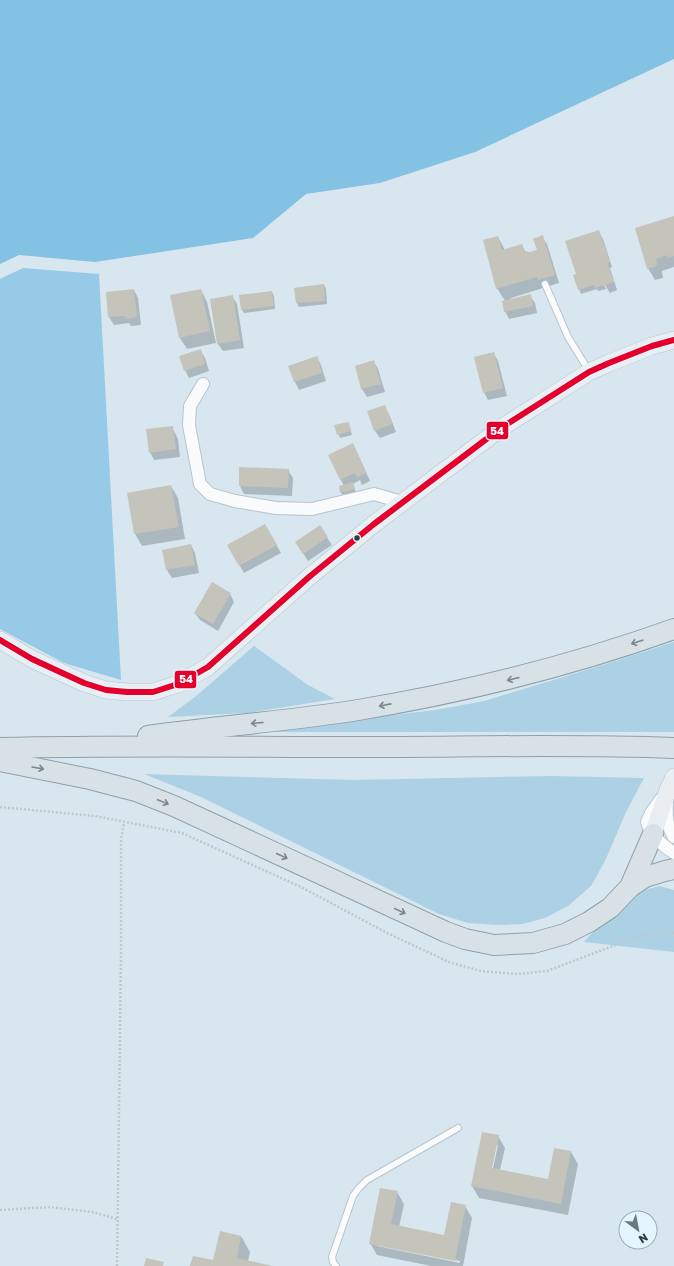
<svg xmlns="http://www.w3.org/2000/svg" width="674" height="1266" font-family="'Golos Text',sans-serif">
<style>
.green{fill:#add1e4}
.forest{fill:#96cae6}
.water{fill:#83c2e2}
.shadow{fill:#0003;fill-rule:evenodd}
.building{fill:#c4c4ba}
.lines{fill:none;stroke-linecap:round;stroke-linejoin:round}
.lane-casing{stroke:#b9c4cc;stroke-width:8}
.street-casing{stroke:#b9c4cc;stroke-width:14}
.secondary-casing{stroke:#b9c4cc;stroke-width:18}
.primary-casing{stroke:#8da1ab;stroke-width:22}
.path{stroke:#c1c6ca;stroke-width:2.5;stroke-dasharray:2 2;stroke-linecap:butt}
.lane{stroke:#f9fbfd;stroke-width:6}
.street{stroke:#f9fbfd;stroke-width:12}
.secondary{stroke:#e8eef2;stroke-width:17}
.primary{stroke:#d8e2e6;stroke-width:20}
.bus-1-casing{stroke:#e4f5fe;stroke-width:9}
.bus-1{stroke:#e4002b;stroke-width:6}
.oneway{stroke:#7c878c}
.bus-dot{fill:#313c42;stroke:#e4f5fe;stroke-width:1.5}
.line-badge{stroke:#e4f5fe;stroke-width:1.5}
.badge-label{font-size:11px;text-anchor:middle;font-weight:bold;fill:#fff}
</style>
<rect width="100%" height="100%" fill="#d8e6ef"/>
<g class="green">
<polygon points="674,642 674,732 255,732 435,710 484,701 606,664"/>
<polygon points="254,646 308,685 335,699 248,713 168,717 195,697"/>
<polygon points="144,774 353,780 551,776 644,778 627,810 605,861 591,886 568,906 545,918 523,924 497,925 468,923 439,914 201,797"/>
<polygon points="660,886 674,890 674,952 584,942 610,913 629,897 648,889"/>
</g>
<polygon class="forest" points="23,268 99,274 121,680 64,663 0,629 0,279"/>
<polygon class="water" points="0,0 674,0 674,59 475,152 380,183 306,194 253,238 95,262 19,255 0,264"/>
<g class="shadow">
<polygon points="674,217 674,267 662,271 663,278 655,280 648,268"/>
<polygon points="598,231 603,239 612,267 610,268 617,290 610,293 605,285 604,285 606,289 598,291 597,289 581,294 574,276 577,275"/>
<polygon points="498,237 505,250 522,245 526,253 538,251 542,237 547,244 559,283 511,298 511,300 530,296 535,303 537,313 509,319 505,311 505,301 497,288"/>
<polygon points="324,285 326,289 327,304 299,307 297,303 295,288"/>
<polygon points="134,290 138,298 141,325 131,326 129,323 114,325 109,317"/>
<polygon points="201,290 207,302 216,343 187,349 180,338"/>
<polygon points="272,292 274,296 275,309 244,313 242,310"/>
<polygon points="232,296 237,304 244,348 223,351 218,344"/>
<polygon points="200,350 205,358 209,371 189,378 185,370"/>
<polygon points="494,354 498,361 507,396 488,400 484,392"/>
<polygon points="317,357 321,365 326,381 299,390 295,382 290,366"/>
<polygon points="374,362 378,369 385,392 367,397 362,389 356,367"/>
<polygon points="384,406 389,414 396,432 380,438 375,431 368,412"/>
<polygon points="348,423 352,435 340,438 336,426"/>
<polygon points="172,427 178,439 180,457 154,460 150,452"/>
<polygon points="357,452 370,481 362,485 360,480 353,484 356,493 343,496 341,492 344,486 329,456"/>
<polygon points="288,470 293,478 292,496 244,494 240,486"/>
<polygon points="171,486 178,498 185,539 142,546 135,534 129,493"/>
<polygon points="265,525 281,553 244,573 228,545"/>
<polygon points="320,527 332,545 308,561 301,550"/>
<polygon points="191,545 195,553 199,573 172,578 167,570 163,551"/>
<polygon points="230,594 234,602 218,631 200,620 195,613"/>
<path d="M483 1133 498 1136 505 1148 500 1170 549 1180 571 1152 578 1164 568 1215 479 1198 472 1186ZM496 1145H498L492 1173H490Z"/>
<path d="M397 1192 404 1204 399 1227 445 1236 465 1206 472 1218 463 1266H431L377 1255 370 1243ZM377 1244 460 1261V1263L377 1246Z"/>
<polygon points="241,1236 250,1252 248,1261 191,1266 214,1261"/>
</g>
<g class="building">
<polygon points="674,216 674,256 668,258 667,255 656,259 657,266 647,269 635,228"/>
<polygon points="599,230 610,262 607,263 614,282 595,288 594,285 578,290 573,275 576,274 565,241"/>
<polygon points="543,235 555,275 538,280 537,277 496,289 483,240 498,236 502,250 522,244 524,251 530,252 537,250 533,239"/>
<polygon points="324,284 325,301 296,303 294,288"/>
<polygon points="134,289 137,317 125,319 125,316 108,317 106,292"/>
<polygon points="201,289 210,331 179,338 170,295"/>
<polygon points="272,291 274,306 241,310 239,295"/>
<polygon points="531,294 533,306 504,312 502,301"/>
<polygon points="233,295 240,340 217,344 210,299"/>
<polygon points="201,349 205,364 184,371 179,356"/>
<polygon points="494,352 503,388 483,393 474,357"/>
<polygon points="317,356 322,373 294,382 288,366"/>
<polygon points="374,360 381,384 361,389 355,366"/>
<polygon points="385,405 392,424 374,431 367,411"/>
<polygon points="349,422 351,431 337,435 334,425"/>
<polygon points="173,426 176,449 149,453 146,429"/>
<polygon points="353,443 366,473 357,477 355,473 340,480 328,455"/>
<polygon points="239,467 289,469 288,488 239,486"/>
<polygon points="353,482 355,489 340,493 339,486"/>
<polygon points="171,485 179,527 134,534 127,493"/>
<polygon points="265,524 277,545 239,566 227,545"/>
<polygon points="320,525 328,537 303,554 295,542"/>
<polygon points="191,544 195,565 166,570 162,550"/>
<polygon points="212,582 231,593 213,624 194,613"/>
<polygon points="482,1132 499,1135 492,1168 548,1179 554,1148 571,1151 561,1204 471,1186"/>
<polygon points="380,1188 398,1191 391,1224 444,1235 451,1202 466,1205 455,1261 369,1244"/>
<polygon points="220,1231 241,1236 237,1258 273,1266 190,1266 193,1256 213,1260"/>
<polygon points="146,1258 164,1262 163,1266 144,1266"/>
</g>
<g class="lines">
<g class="lane-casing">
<g id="lane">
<polyline points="545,284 568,337 589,371"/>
<polyline points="336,1266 333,1262 332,1257 353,1196 358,1189 367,1180 458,1128"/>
</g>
</g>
<g class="street-casing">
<g id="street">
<polyline points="203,384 190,406 189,425 200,484 210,494 235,501 276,508 312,509 374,494 402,502"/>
<path d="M661 799 651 813 647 822C651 836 662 845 674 853"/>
<path d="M667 803C666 816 667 826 674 837"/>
</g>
</g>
<g class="secondary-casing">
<g id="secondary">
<polyline points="0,640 32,659 84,683 106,690 127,692 153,692 178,684 208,667 309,577 374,524 501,428 589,372 609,363 652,346 674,340"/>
<polyline points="653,834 668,790 674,777"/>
</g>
</g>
<g class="primary-casing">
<g id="primary">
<path d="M148 736C218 726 289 721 358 710 466 692 571 666 674 629"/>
<path d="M0 748C121 745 242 747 362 747 466 747 570 744 674 748"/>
<polyline points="0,761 90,779 136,791 174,806 446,932 465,939 494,945 533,943 565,934 589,922 610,908 630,887 645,877 665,871 674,869"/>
<polyline points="630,887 653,834"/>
</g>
</g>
<g class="path">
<polyline points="0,807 95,816 182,833 301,887 389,934 449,962 481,971 517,974 547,971 647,933 674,933"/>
<polyline points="0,1210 50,1207 92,1212 117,1219"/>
<polyline points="117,1266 121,956 121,840 124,823"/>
</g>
<use href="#lane" class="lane"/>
<use href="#street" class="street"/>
<use href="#secondary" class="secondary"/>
<use href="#primary" class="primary"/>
<g class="bus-1-casing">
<polyline id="bus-1" points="0,640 32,659 84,683 106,690 127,692 153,692 178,684 208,667 309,577 374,524 501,428 589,372 609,363 652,346 674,340"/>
</g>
<use href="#bus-1" class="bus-1"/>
</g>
<defs><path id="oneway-shaft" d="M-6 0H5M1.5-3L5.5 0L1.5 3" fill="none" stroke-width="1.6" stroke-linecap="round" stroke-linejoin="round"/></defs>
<g class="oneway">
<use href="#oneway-shaft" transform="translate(637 642) rotate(162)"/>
<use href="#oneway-shaft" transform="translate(513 679) rotate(166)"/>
<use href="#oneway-shaft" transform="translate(385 705) rotate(169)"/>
<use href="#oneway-shaft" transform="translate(257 723) rotate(175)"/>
<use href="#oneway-shaft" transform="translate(38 768) rotate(10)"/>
<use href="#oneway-shaft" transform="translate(163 802) rotate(22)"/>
<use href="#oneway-shaft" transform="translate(282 856) rotate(25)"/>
<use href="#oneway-shaft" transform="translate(400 911) rotate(25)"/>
</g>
<circle class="bus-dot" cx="357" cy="538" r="3.5"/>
<g class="line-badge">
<rect x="486" y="421" width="23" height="19" rx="4" fill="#e4002b"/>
<rect x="174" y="670" width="23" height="19" rx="4" fill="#e4002b"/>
</g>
<g class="badge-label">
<text x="497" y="435">54</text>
<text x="186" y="683">54</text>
</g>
<g transform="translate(638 1230) rotate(148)"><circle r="19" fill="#e4f5fe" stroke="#9cabb3"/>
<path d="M0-3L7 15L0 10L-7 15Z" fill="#6b787f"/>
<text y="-6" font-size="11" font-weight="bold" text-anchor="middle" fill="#313c42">N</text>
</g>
</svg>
